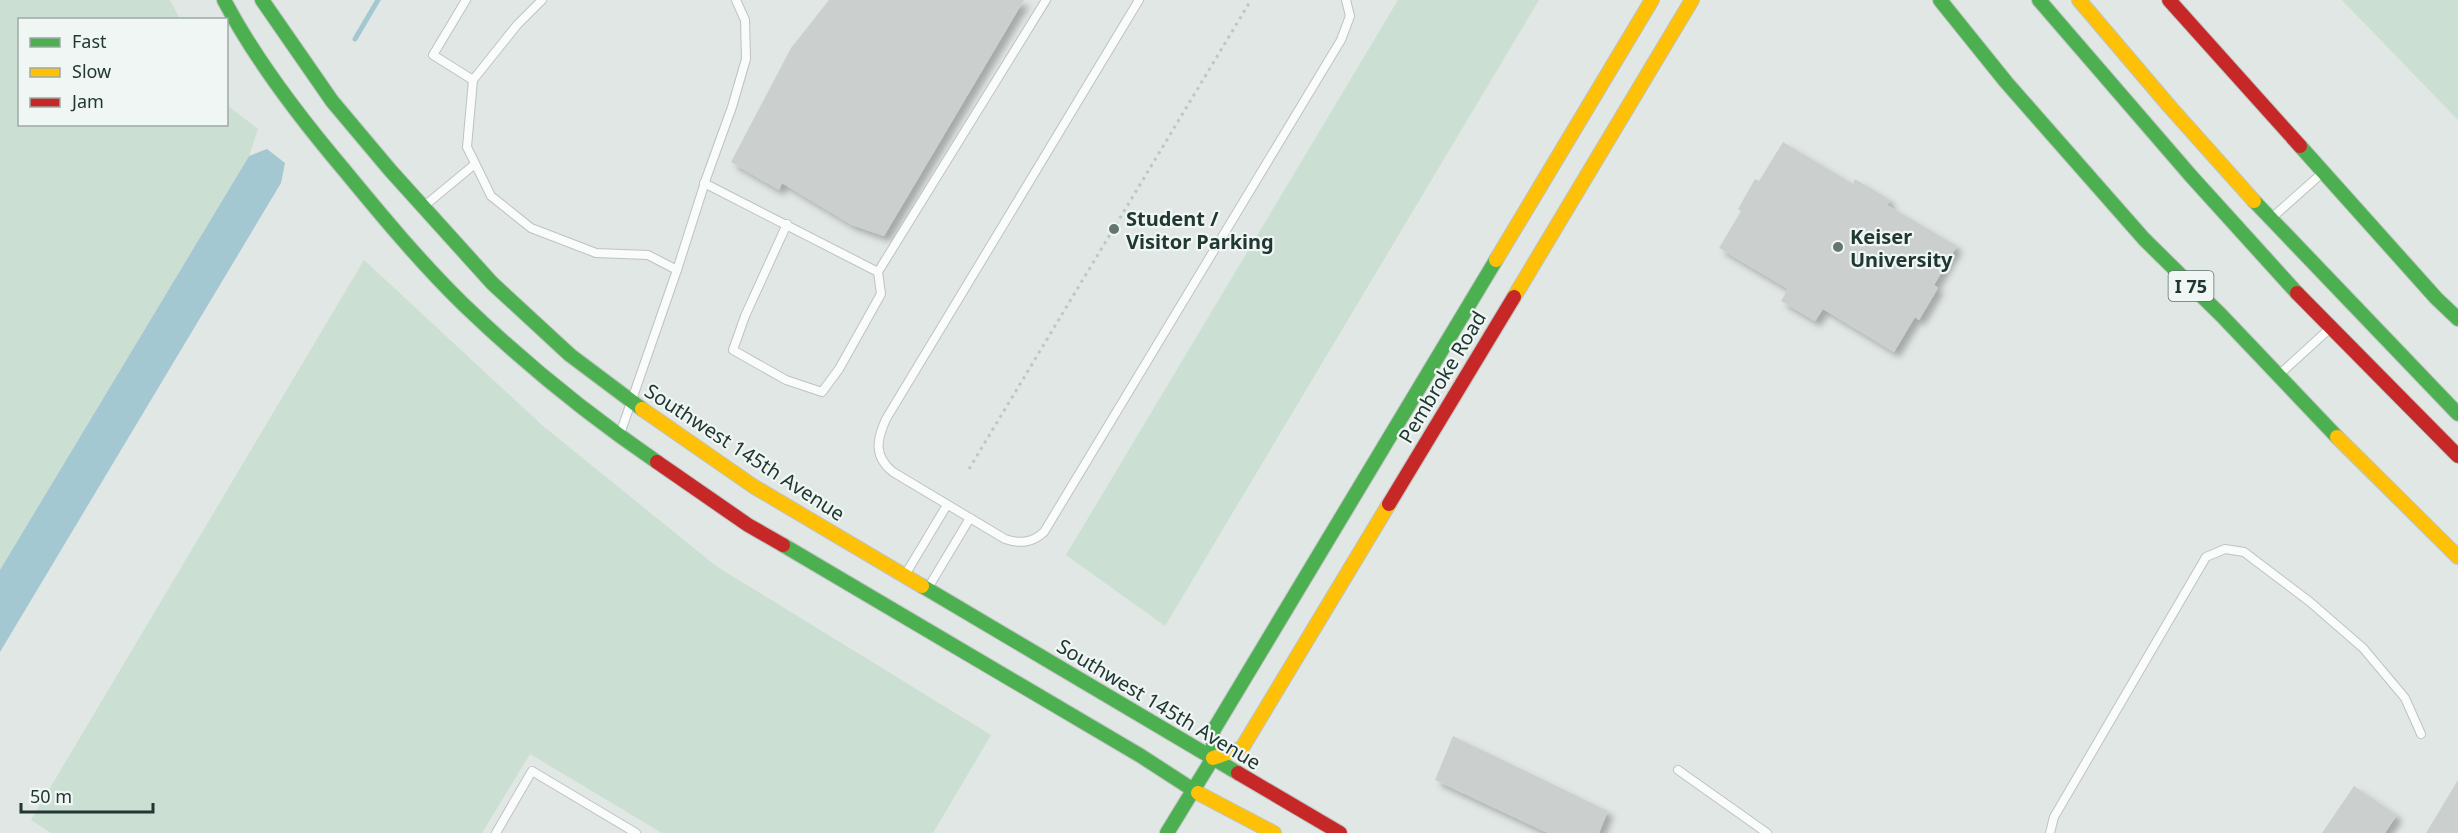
<svg xmlns="http://www.w3.org/2000/svg" width="2458" height="833" font-family="'Noto Sans',sans-serif">
<style>
.green{fill:#cbdfd2}
.water{fill:#a4c8d2}
.lines{fill:none;stroke-linecap:round;stroke-linejoin:round}
.stream{stroke:#a4c8d2;stroke-width:5}
.building{fill:#cbd0ce;filter:url(#shadow)}
.lane-casing{stroke:#bec3c1;stroke-width:10}
.fast-casing{stroke:#bec4c2;stroke-width:16}
.slow-casing{stroke:#bec4c2;stroke-width:16}
.jam-casing{stroke:#bec4c2;stroke-width:16}
.path{stroke:#bfc7c4;stroke-width:3;stroke-dasharray:3 4.5;stroke-linecap:butt}
.lane{stroke:#fafbfb;stroke-width:8}
.fast{stroke:#4caf50;stroke-width:14}
.slow{stroke:#ffc107;stroke-width:14}
.jam{stroke:#c62828;stroke-width:14}
.poi-dot{fill:#647571;stroke:#eff6f3;stroke-width:2}
.labels{text-anchor:middle;dominant-baseline:central;stroke-width:4.5;stroke-linejoin:round;paint-order:stroke}
.shield{fill:#eff6f3;stroke:#5f706d;stroke-width:1.5}
.shield-label{font-size:18px;font-weight:bold;fill:#213733}
.poi-label{font-size:20px;font-weight:bold;fill:#213733;stroke:#eff6f3;text-anchor:start}
.street-label{font-size:20px;fill:#213733;stroke:#eff6f3}
</style>
<defs>
<filter id="shadow"><feDropShadow dx="5.5" dy="5.5" stdDeviation="3" flood-color="#0004"/></filter>
</defs>
<rect width="100%" height="100%" fill="#e1e7e4"/>
<g class="green">
<polygon points="0,0 170,0 180,19 20,20 20,124 226,124 227,105 258,129 249,156 0,570"/>
<polygon points="1398,0 1539,0 1165,626 1066,555"/>
<polygon points="2342,0 2458,0 2458,120"/>
<polygon points="364,260 543,426 716,566 991,735 933,833 662,833 530,754 482,833 51,833 31,820"/>
</g>
<polygon class="water" points="267,149 285,163 281,183 0,652 0,570 249,156"/>
<g class="lines">
<polyline class="stream" points="355,39 378,0"/>
</g>
<g class="building">
<polygon points="829,0 1024,0 884,236 852,225 782,183 779,190 731,162 791,48"/>
<polygon points="1783,142 1853,184 1855,179 1890,200 1887,205 1957,246 1934,285 1938,288 1919,320 1915,317 1894,352 1823,309 1815,321 1781,301 1788,289 1719,248 1741,211 1738,209 1755,179 1759,181"/>
<polygon points="1453,736 1608,811 1599,833 1548,833 1435,780"/>
<polygon points="2458,780 2458,833 2426,833"/>
<polygon points="2354,786 2397,815 2385,833 2322,833"/>
</g>
<g class="lines">
<g class="lane-casing">
<g id="lane">
<polyline points="466,0 433,55 473,80"/>
<polyline points="542,0 517,25 473,80 467,147 491,196 531,228 596,253 648,255 677,270"/>
<path d="M1139 0 886 419C877 439 873 456 893 472L1005 539C1020 544 1032 543 1044 532L1341 40 1350 16 1346 0"/>
<polyline points="704,183 878,272 881,294 839,369 822,392 786,380 733,350 745,316 787,224"/>
<polyline points="423,207 475,164"/>
<polyline points="2275,215 2320,175"/>
<polyline points="878,272 1046,0"/>
<polyline points="2281,373 2327,331"/>
<polyline points="620,434 677,270 707,176 732,107 746,59 745,20 736,0"/>
<polyline points="905,575 947,505"/>
<polyline points="928,588 970,518"/>
<polyline points="1678,770 1767,833"/>
<polyline points="496,833 532,771 636,833"/>
<polyline points="2050,833 2054,817 2206,557 2225,549 2244,552 2310,602 2363,648 2405,698 2421,734"/>
</g>
</g>
<g class="fast-casing">
<g id="fast">
<path d="M224 0C256 61 300 118 345 171 382 216 421 263 463 304 523 362 588 415 657 462"/>
<polyline points="262,0 332,101 390,170 492,283 570,355 642,409"/>
<polyline points="1940,0 2006,82 2144,239 2222,316 2337,437"/>
<polyline points="2039,0 2191,176 2297,293"/>
<polyline points="2300,146 2436,298 2458,319"/>
<polyline points="2254,201 2458,414"/>
<polyline points="783,545 1141,756 1198,793"/>
<polyline points="922,586 1238,773"/>
<polyline points="1167,833 1213,758 1213,731 1496,260"/>
</g>
</g>
<g class="slow-casing">
<g id="slow">
<polyline points="2079,0 2170,107 2254,201"/>
<polyline points="1496,260 1652,0"/>
<polyline points="1514,297 1692,0"/>
<polyline points="642,409 753,486 922,586"/>
<polyline points="2337,437 2458,557"/>
<polyline points="1213,758 1242,748 1389,504"/>
<polyline points="1198,793 1274,833"/>
</g>
</g>
<g class="jam-casing">
<g id="jam">
<polyline points="2169,0 2300,146"/>
<polyline points="2297,293 2458,456"/>
<polyline points="657,462 748,525 783,545"/>
<polyline points="1389,504 1514,297"/>
<polyline points="1238,773 1340,833"/>
</g>
</g>
<polyline class="path" points="969,469 1251,0"/>
<use href="#lane" class="lane"/>
<use href="#fast" class="fast"/>
<use href="#slow" class="slow"/>
<use href="#jam" class="jam"/>
</g>
<g class="poi-dot">
<circle cx="1114" cy="229" r="6"/>
<circle cx="1838" cy="247" r="6"/>
</g>
<g class="labels">
<rect class="shield" x="2168.5" y="271" width="45" height="30" rx="4.5"/>
<g class="shield-label">
<text x="2191" y="286">I 75</text>
</g>
<g class="poi-label">
<text x="1126" y="218">Student /<tspan x="1126" dy="23">Visitor Parking</tspan></text>
<text x="1850" y="236">Keiser<tspan x="1850" dy="23">University</tspan></text>
</g>
<g class="street-label">
<text transform="translate(1442 377) rotate(-59)">Pembroke Road</text>
<text transform="translate(745 452) rotate(33)">Southwest 145th Avenue</text>
<text transform="translate(1159 704) rotate(31)">Southwest 145th Avenue</text>
</g>
</g>
<rect x="18" y="18" width="210" height="108" fill="#eff6f3" stroke="#9daaa6" stroke-width="1.5"/>
<rect x="30" y="38" width="30" height="9" fill="#4caf50" stroke="#9daaa6" stroke-width="1.5"/>
<text x="72" y="48" font-size="18" fill="#213733">Fast</text>
<rect x="30" y="68" width="30" height="9" fill="#ffc107" stroke="#9daaa6" stroke-width="1.5"/>
<text x="72" y="78" font-size="18" fill="#213733">Slow</text>
<rect x="30" y="98" width="30" height="9" fill="#c62828" stroke="#9daaa6" stroke-width="1.5"/>
<text x="72" y="108" font-size="18" fill="#213733">Jam</text>
<path d="M21 803v9h132v-9" fill="none" stroke="#213733" stroke-width="3"/>
<text x="30" y="803" font-size="18" fill="#213733" stroke="#eff6f3" stroke-width="4.5" paint-order="stroke">50 m</text>
</svg>
